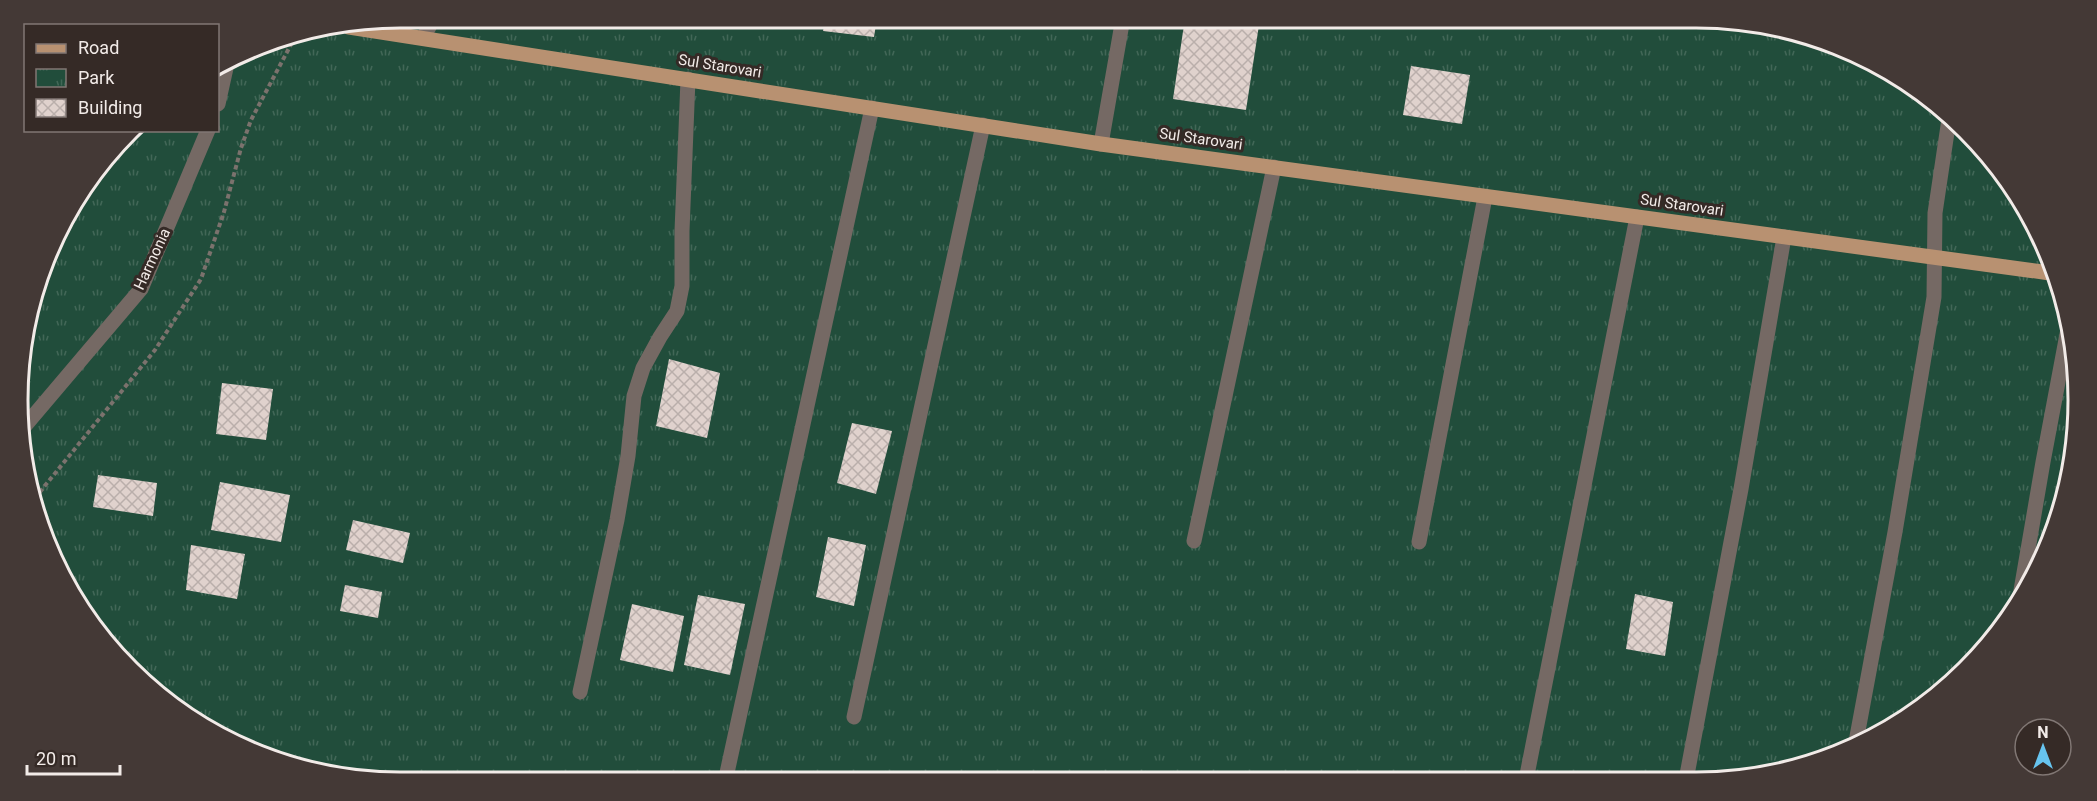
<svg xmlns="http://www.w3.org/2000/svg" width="2097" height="801" font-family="Roboto,sans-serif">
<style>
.park{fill:url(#park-tufts)}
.building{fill:url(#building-cross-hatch)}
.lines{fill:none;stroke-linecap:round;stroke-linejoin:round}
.path{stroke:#7b726d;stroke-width:4;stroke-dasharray:4.5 3;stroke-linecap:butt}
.minor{stroke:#756964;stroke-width:15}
.major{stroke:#b89171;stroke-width:15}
.labels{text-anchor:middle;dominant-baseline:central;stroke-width:6;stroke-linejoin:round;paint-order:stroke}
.street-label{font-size:15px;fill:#f2ebe8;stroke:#352a26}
.rim{fill:none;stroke:#f2ebe8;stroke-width:3}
</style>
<defs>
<pattern id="park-tufts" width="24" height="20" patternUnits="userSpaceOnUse" patternTransform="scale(1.5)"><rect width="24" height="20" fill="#214d3b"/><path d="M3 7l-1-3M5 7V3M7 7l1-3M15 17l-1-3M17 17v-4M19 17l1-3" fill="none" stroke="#426757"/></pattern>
<pattern id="building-cross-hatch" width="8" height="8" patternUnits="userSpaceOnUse" patternTransform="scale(1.5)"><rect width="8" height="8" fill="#e0d2cd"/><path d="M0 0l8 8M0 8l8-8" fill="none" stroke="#baafab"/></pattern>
</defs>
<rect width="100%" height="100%" fill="#3f3530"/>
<polygon class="park" points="401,18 1696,18 1796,31 1930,97 2028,210 2076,351 2066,500 2028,592 1949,688 1865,744 1747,780 401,783 301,770 168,704 82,613 25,475 21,350 69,210 134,131 218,130 218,73 277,38"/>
<g class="building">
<polygon points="825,18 877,18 874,37 823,31"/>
<polygon points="1185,18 1210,18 1259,25 1246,110 1173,99"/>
<polygon points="1411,66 1470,75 1462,124 1403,115"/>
<polygon points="669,359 720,373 707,438 656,426"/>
<polygon points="222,383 273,389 266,440 216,434"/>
<polygon points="852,423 892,431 876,494 837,483"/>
<polygon points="98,475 157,483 153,516 93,507"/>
<polygon points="220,482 290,495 281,542 211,530"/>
<polygon points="353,520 410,533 403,563 346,550"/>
<polygon points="828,537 866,545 854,606 816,597"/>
<polygon points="191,545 245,554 237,599 186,590"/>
<polygon points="345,585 382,592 378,618 340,611"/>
<polygon points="1635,594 1673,602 1665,656 1626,649"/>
<polygon points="698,595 745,604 730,675 684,665"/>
<polygon points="632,604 684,616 673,672 620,660"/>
</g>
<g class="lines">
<polyline class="path" points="35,498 155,350 201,279 224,212 241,148 251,120 296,35"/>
<g class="minor">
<polyline points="423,38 434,18"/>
<polyline points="218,104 226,68"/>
<polyline points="1101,144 1123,18"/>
<polyline points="24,427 141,289 208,130"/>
<polyline points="1194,541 1274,167"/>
<polyline points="1419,542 1485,197"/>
<polyline points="2019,602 2043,462 2068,329"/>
<polyline points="580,692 617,520 628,456 634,396 643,368 660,337 677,311 682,286 682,231 688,79"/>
<polyline points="854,717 983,125"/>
<polyline points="1855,747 1895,532 1934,297 1935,213 1949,119"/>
<polyline points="1526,780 1637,217"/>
<polyline points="1686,780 1741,489 1784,237"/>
<polyline points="725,782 872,108"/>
</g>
<polyline class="major" points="349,27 1101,144 2050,273"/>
</g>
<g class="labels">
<g class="street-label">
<text transform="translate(720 66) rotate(9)">Sul Starovari</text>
<text transform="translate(1201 139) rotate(8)">Sul Starovari</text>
<text transform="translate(1682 205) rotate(8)">Sul Starovari</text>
<text transform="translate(152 259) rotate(-65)">Harmonia</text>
</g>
</g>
<path d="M0 0H2097V801H0ZM400 28H1696A372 372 0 0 1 2068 400V400A372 372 0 0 1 1696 772H400A372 372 0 0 1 28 400V400A372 372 0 0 1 400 28Z" fill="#443936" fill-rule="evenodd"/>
<path class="rim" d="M400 28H1696A372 372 0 0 1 2068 400V400A372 372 0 0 1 1696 772H400A372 372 0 0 1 28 400V400A372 372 0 0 1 400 28Z"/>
<rect x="24" y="24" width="195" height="108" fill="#352a26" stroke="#817774" stroke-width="1.5"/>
<rect x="36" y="44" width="30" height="9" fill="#b89171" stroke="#817774" stroke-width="1.5"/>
<text x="78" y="54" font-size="18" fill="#f2ebe8">Road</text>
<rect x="36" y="69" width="30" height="18" fill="url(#park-tufts)" stroke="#817774" stroke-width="1.5"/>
<text x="78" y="84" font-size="18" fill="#f2ebe8">Park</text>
<rect x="36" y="99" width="30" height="18" fill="url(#building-cross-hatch)" stroke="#817774" stroke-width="1.5"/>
<text x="78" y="114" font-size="18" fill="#f2ebe8">Building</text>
<g transform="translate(2043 747)"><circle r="28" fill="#352a26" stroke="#817774" stroke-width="1.5"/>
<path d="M0-4.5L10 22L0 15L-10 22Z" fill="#67c4ef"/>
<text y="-9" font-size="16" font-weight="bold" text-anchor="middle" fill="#f2ebe8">N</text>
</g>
<path d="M27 765v9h93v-9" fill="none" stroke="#f2ebe8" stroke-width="3"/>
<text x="36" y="765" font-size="18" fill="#f2ebe8" stroke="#352a26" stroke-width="4.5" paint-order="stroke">20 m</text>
</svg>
